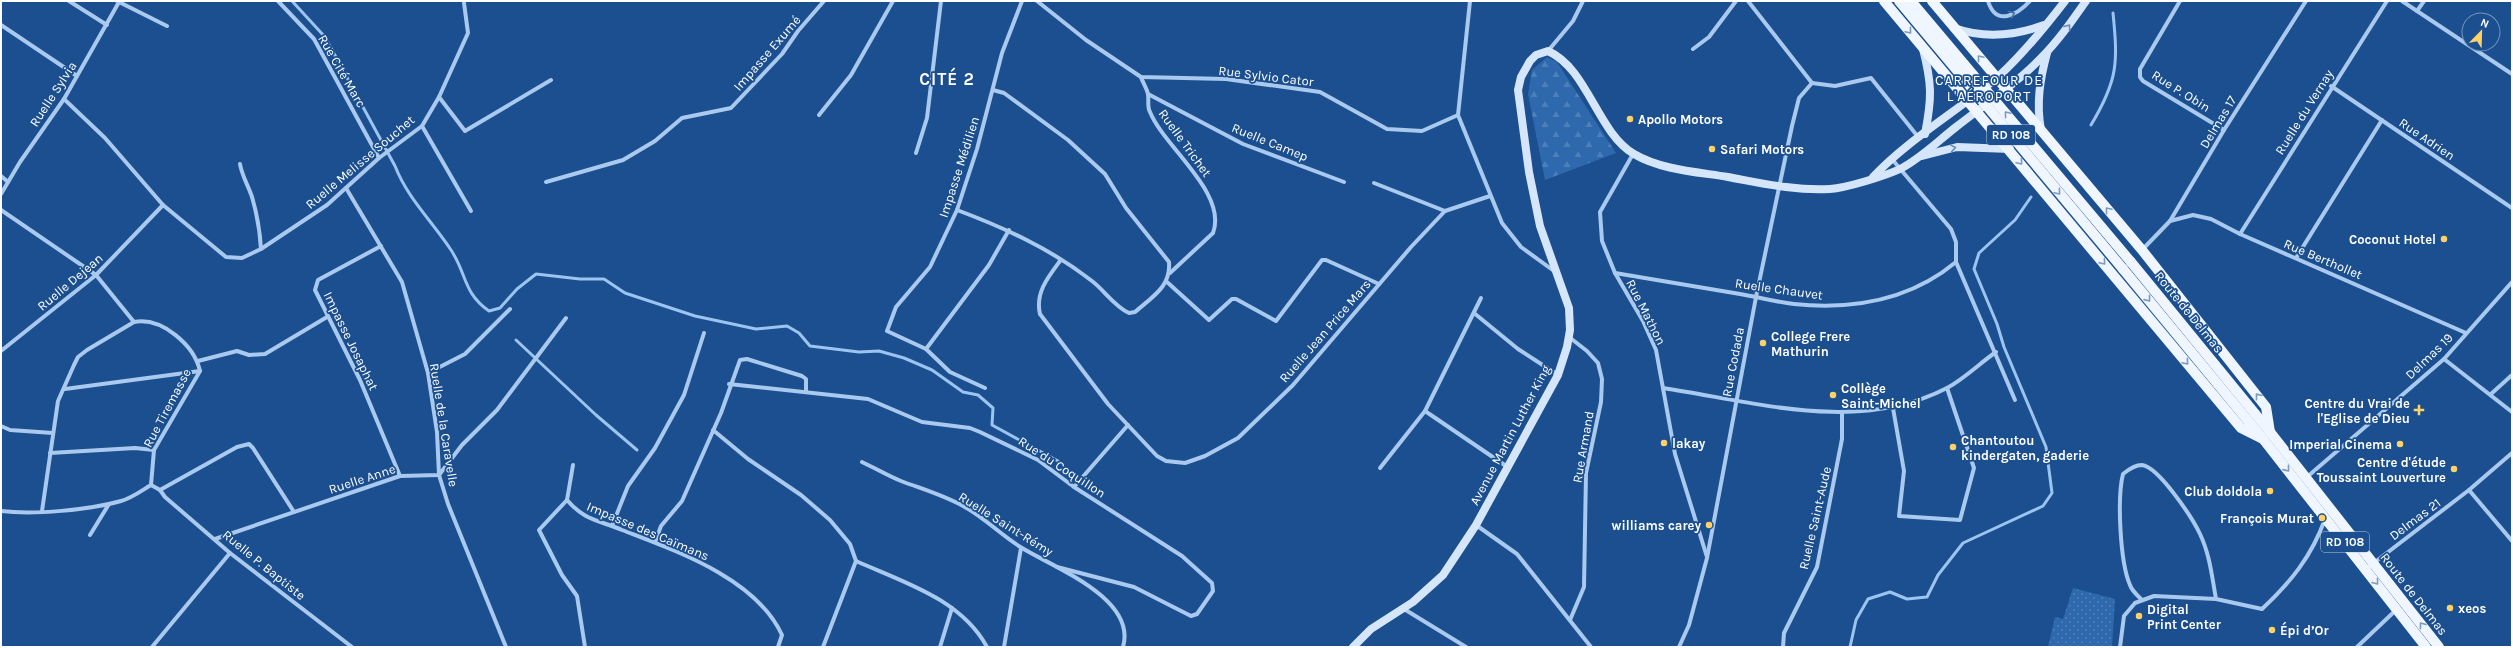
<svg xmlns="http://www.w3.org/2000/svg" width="2513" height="648" font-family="Karla,sans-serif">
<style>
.grass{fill:url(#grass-dots)}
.forest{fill:url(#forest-firs)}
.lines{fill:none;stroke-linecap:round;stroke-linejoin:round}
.stream{stroke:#9cc4f0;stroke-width:3}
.street{stroke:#a9c9ee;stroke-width:4}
.secondary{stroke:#d6e6fa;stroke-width:8}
.primary{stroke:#f0f6ff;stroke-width:10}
.primary-bridge{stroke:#f0f6ff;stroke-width:10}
.oneway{stroke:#4674ac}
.oneway2{stroke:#668bba}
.oneway3{stroke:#7b9ac1}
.poi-dot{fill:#ffd166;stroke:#1b4f8f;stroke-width:1.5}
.labels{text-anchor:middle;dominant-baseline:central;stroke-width:3.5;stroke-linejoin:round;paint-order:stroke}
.shield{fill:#1b4f8f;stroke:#bbcadd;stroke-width:1}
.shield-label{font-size:12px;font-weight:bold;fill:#fff}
.street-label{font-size:13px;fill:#fff;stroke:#1b4f8f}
.poi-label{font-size:13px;font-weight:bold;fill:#fff;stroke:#1b4f8f;text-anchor:start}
.neighbourhood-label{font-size:14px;letter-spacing:1px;fill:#fff;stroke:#1b4f8f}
.district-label{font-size:17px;font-weight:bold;letter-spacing:1px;fill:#fff;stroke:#1b4f8f}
</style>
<defs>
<pattern id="grass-dots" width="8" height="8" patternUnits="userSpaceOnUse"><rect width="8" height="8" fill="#2e69ad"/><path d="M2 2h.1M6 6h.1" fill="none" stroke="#4d80b9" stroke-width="1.8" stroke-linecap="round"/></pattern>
<pattern id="forest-firs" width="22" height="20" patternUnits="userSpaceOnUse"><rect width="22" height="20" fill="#2e69ad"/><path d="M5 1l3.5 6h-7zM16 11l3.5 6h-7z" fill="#4d80b9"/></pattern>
</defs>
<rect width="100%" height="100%" fill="#1b4f8f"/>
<polygon class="grass" points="2073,588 2115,599 2112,647 2048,647 2055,617 2063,619"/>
<polygon class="forest" points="1547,57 1557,62 1616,153 1545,180 1528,94 1532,70"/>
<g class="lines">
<g class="stream">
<path d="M292 1 325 37 395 166C408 199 432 221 451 250 467 274 463 293 489 311L500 308 517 289 536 274 580 279H604L625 293 695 316 756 329 787 326 799 333 810 346 859 352 879 351 904 358 932 370 963 392 978 395 993 408 992 425 1058 461"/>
<path d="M2091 125C2118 80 2118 63 2113 13"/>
<polyline points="516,340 596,415 637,450"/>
<polyline points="1850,647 1856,620 1868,599 1890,592 1907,599 1927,597 1938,575 1963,543 2043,506 2052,493 2046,447 2004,347 1997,324 1974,269 1979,253 2015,220 2031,197"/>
</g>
<g class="street">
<polyline points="69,1 107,25"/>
<polyline points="117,1 167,26"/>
<polyline points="278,1 314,39 379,158"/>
<polyline points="1037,1 1086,40 1141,77 1226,79 1320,92 1387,129 1422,131 1458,115 1502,223 1521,247 1554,271"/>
<polyline points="1748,1 1812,83"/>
<path d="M1988 1C1996 27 2017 15 2030 1"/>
<polyline points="2180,1 2140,69 2140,77 2143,81 2224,130"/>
<polyline points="2402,1 2512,74"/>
<polyline points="2417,11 2424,1"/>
<polyline points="1,25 77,76"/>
<polyline points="1693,49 1709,37 1736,1"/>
<polyline points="1548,51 1573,21 1583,1"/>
<path d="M1141 77C1143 83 1147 89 1148 94 1149 100 1147 107 1150 112 1164 147 1228 193 1213 233L1170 273"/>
<polyline points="1812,83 1835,86 1871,78 1919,138"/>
<polyline points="2331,86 2512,208"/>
<polyline points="1148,94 1243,144 1344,182"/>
<polyline points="439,97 465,131 551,80"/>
<polyline points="64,99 105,138 163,205 226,257 242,258 261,249 327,205 379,158 422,126 439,97 468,33 464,3"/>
<polyline points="819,115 851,75 893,1"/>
<polyline points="1458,115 1470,1"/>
<polyline points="422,126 471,211"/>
<polyline points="916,153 927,118 941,1"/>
<polyline points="1633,154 1600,212 1602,241 1615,273 1643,321 1656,350 1675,454 1707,557"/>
<polyline points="1891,158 1951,229 1956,242 1956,262"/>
<path d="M240 164C242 176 248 185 252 197 257 214 260 232 261 249"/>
<polyline points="1,176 8,182"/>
<polyline points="546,182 623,160 655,141 682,118 731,108 782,54 798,31 824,1"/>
<polyline points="1374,183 1445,211"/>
<polyline points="346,188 402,282 428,373 437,432 439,475 448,504 506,647"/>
<polyline points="1,194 20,162 64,99 119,2"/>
<path d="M1 210 96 275 134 322C162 317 194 345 200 371L154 450 151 485 160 490 165 497 230 553 352 647"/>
<path d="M957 210C1005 228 1051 249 1092 281 1105 291 1114 306 1129 313L1135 312C1152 297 1171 287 1169 262L1126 208 1105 174 1068 140 1004 93 993 90"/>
<polyline points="2170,221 2193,215 2211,219 2240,234 2466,333"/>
<polyline points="2240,234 2387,1"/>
<polyline points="381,246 318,280 315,290 360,380 400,476"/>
<polyline points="2142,250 2170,221 2224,130 2306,1"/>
<polyline points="2296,258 2382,120"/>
<path d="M1060 261C1048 277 1035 293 1040 314L1108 404 1157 456 1166 461 1185 463 1205 456 1238 438 1293 385 1411 247 1445 211 1490 196"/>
<polyline points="1956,262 2015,400"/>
<path d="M1615 273C1657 280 1698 287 1740 294 1758 297 1776 302 1794 304 1853 310 1909 301 1956 262"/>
<polyline points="1167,282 1209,320 1232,299 1236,299 1276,321 1322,260 1326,260 1379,284"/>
<polyline points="1474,313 1518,349 1558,375"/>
<polyline points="1569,337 1587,351 1598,363 1602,379 1601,402 1586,473 1584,587 1570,620"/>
<polyline points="926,349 887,331 896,307 930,267 957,210 977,149 1002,53 1022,1"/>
<polyline points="1,351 96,275 163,205"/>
<polyline points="2444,359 2512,412"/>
<polyline points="198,361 237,351 249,355 265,354 327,317"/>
<polyline points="428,373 465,354 510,309"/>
<polyline points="729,384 868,399 922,422 970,428 980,432 1038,460 1074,487 1182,556 1212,583 1213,591 1197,614 1191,616 1134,587 1057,567"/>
<polyline points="985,388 950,372 926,349 989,265 1009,230"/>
<path d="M1663 388C1756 402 1858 434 1947 388 1964 379 1980 363 1996 352"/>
<polyline points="65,389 200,371"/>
<polyline points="2491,394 2512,375"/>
<polyline points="1893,408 1904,471 1899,516 1960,520 1974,468 1947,388"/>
<polyline points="1425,411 1506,466"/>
<polyline points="1,426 10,430 53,433"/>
<polyline points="713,430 748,459 801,495 830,520 850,544 856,561"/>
<polyline points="50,453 135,448 154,450"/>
<path d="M862 462C875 468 888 476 901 481 922 489 943 495 963 506 984 517 1002 536 1022 548 1055 568 1137 599 1123 647"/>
<polyline points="573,465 567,500 539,530 562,575 577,596 585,647"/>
<polyline points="1380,468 1425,411 1481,298"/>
<polyline points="2307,477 2444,359 2512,282"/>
<polyline points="1074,487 1128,425"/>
<polyline points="160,490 237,447 249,444 253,448 294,512"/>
<polyline points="2469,490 2512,541"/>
<path d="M567 500C585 521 599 520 622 530 676 551 756 578 782 635L778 647"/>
<path d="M1 511C34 515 89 510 121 501 132 498 141 491 151 485"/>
<polyline points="42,511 58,401 74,365 78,357 87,350 134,322"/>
<polyline points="1476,525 1517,554 1591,647"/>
<polyline points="612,526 628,486 655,448 684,395 704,333"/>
<polyline points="90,535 109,504"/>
<polyline points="215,539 400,476 439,475 462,445 497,410 566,318"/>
<polyline points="655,542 661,526 682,501 721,413 740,360 747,359 802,376 806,379 806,392"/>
<path d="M856 561C903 582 961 599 987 647"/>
<polyline points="2366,569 2469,490 2512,453"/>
<path d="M2142 600C2137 595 2132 591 2130 585 2120 562 2117 498 2123 474 2129 469 2135 465 2142 465 2159 467 2193 519 2200 534 2210 555 2212 577 2216 599"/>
<polyline points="1404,609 1466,647"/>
<polyline points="152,647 230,553"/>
<polyline points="823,647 856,561"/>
<polyline points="940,647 952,608"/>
<polyline points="1004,647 1021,548"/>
<polyline points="1679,647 1689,625 1707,558 1756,297 1792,126 1799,98 1812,83"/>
<polyline points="1783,647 1784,633 1817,567 1842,439 1842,412"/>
<path d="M2120 647 2124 616 2135 603 2154 596 2216 599 2262 609C2290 583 2312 556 2325 519"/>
<polyline points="2357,647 2396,610"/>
</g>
<g class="secondary">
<path d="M1954 28C1985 39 2014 36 2044 25"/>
<path d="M1923 49C1932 84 1932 98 1925 134"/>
<path d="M2041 130C2036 103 2040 79 2047 53"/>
<polyline points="1922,156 1957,147 2010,149"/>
<path d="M1873 177C1910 138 1958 111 1999 76 2023 54 2045 27 2065 1"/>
<path d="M1353 647 1371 629 1413 602 1443 575 1476 525 1558 375 1567 347 1570 330 1569 308 1540 226 1529 172 1518 90 1521 77 1530 61 1536 55 1548 51C1588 69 1597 132 1634 154 1661 170 1698 172 1728 177 1761 183 1795 191 1830 189 1846 188 1885 176 1900 169 1920 159 1938 141 1956 127 1984 105 2016 84 2041 58 2058 41 2072 21 2086 1"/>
</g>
<g class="primary">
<polyline points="1884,1 2241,428 2263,439"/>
<polyline points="1932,1 2142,250 2266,407 2270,432"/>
<polyline points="2131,262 2270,432 2439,647"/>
<polyline points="2123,269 2263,439 2426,647"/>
</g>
<g class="primary-bridge">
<polyline points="1899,1 2123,269"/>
<polyline points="1911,1 2131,262"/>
</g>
</g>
<defs><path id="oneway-chevron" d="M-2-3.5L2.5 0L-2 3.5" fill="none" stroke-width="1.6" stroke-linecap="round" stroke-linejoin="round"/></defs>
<use class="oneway" href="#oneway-chevron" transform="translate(2012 14) rotate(-23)"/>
<g class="oneway2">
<use href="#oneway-chevron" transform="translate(2068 27) rotate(-54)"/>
<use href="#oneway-chevron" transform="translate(1953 148) rotate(-10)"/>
</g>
<g class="oneway3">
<use href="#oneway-chevron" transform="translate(1909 31) rotate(50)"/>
<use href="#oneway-chevron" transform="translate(1980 58) rotate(-130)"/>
<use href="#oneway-chevron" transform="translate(2007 114) rotate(-130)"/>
<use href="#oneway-chevron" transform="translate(2020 162) rotate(50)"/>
<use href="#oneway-chevron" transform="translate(2058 192) rotate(50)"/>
<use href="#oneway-chevron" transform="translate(2108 210) rotate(-130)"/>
<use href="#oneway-chevron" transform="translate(2103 262) rotate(50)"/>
<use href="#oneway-chevron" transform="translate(2148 299) rotate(51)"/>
<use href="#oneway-chevron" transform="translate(2186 362) rotate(50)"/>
<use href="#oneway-chevron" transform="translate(2258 396) rotate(-128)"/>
<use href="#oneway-chevron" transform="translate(2287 469) rotate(51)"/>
<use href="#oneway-chevron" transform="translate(2376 582) rotate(52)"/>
<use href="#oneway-chevron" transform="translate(2422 625) rotate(-127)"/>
</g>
<g class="poi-dot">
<circle cx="1630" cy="119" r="4"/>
<circle cx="1712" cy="149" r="4"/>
<circle cx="2444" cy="239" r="4"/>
<circle cx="1763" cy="343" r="4"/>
<circle cx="1833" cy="395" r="4"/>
<path d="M2417 404h4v4h4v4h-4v4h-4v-4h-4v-4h4z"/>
<circle cx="1664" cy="443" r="4"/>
<circle cx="2400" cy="444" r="4"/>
<circle cx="1953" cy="447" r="4"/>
<circle cx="2454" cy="469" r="4"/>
<circle cx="2270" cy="491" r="4"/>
<circle cx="2322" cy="518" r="4"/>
<circle cx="1709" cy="525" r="4"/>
<circle cx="2450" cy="608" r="4"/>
<circle cx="2139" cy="616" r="4"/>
<circle cx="2272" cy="630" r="4"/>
</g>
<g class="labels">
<g class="shield">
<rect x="1987" y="125" width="48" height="20" rx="3"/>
<rect x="2321" y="532" width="48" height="20" rx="3"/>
</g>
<g class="shield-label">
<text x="2011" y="135">RD 108</text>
<text x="2345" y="542">RD 108</text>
</g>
<g class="street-label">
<text transform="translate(767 53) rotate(-49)">Impasse Exumé</text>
<text transform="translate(342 71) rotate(60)">Rue Cité Marc</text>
<text transform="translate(1266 76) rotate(7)">Rue Sylvio Cator</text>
<text transform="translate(2181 91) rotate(32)">Rue P. Obin</text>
<text transform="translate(53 94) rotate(-57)">Ruelle Sylvia</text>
<text transform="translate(2304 112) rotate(-58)">Ruelle du Vernay</text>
<text transform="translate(2218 122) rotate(-59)">Delmas 17</text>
<text transform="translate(2427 139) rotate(34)">Rue Adrien</text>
<text transform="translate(1270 142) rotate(22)">Ruelle Camep</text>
<text transform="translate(1185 143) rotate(54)">Ruelle Trichet</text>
<text transform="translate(360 162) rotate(-40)">Ruelle Melisse Souchet</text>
<text transform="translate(959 167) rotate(-72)">Impasse Médilien</text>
<text transform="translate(2323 259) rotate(23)">Rue Berthollet</text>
<text transform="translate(70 282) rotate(-40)">Ruelle Dejean</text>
<text transform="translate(1779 289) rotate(8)">Ruelle Chauvet</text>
<text transform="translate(1646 312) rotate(63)">Rue Mathon</text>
<text transform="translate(2189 312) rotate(51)">Route de Delmas</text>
<text transform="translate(1325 331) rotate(-49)">Ruelle Jean Price Mars</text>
<text transform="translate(351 341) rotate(64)">Impasse Josaphat</text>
<text transform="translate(2429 356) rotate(-44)">Delmas 19</text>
<text transform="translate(1733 362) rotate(-79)">Rue Codada</text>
<text transform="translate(167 408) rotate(-62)">Rue Tiremasse</text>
<text transform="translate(444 425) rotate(81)">Ruelle de la Caravelle</text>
<text transform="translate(1510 435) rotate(-62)">Avenue Martin Luther King</text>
<text transform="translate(1583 447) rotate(-80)">Rue Armand</text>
<text transform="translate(1062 467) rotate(33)">Rue du Coquillon</text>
<text transform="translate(362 479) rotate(-18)">Ruelle Anne</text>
<text transform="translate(1815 518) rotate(-77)">Ruelle Saint-Aude</text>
<text transform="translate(2415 519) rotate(-37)">Delmas 21</text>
<text transform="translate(1006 524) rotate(32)">Ruelle Saint-Rémy</text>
<text transform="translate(648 531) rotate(23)">Impasse des Caïmans</text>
<text transform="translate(264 565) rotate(39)">Ruelle P. Baptiste</text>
<text transform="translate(2414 594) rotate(52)">Route de Delmas</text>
</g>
<g class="poi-label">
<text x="1638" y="119">Apollo Motors</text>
<text x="1720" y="149">Safari Motors</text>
<text x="2436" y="239" text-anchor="end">Coconut Hotel</text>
<text x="1771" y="336">College Frere<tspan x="1771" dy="15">Mathurin</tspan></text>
<text x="1841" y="388">Collège<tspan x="1841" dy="15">Saint-Michel</tspan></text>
<text x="2410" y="403" text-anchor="end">Centre du Vrai de<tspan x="2410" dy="15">l'Eglise de Dieu</tspan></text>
<text x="1961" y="440">Chantoutou<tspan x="1961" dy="15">kindergaten, gaderie</tspan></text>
<text x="1672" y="443">lakay</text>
<text x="2392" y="444" text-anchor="end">Imperial Cinema</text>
<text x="2446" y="462" text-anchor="end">Centre d'étude<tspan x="2446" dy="15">Toussaint Louverture</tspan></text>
<text x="2262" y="491" text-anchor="end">Club doldola</text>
<text x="2314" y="518" text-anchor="end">François Murat</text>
<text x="1701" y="525" text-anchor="end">williams carey</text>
<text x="2458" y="608">xeos</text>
<text x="2147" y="609">Digital<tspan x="2147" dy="15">Print Center</tspan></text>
<text x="2280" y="630">Épi d’Or</text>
</g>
<g class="neighbourhood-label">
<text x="1989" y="80">CARREFOUR DE<tspan x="1989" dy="16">L'AÉROPORT</tspan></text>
</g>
<g class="district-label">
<text x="947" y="79">CITÉ 2</text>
</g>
</g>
<rect width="2513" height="648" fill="none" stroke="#ffffff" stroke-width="4"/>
<g transform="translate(2481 32) rotate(23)"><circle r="19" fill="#1b4f8f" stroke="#7695bc"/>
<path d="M0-3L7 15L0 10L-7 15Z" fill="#ffd166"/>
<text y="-6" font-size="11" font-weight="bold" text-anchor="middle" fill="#ffffff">N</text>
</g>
</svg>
